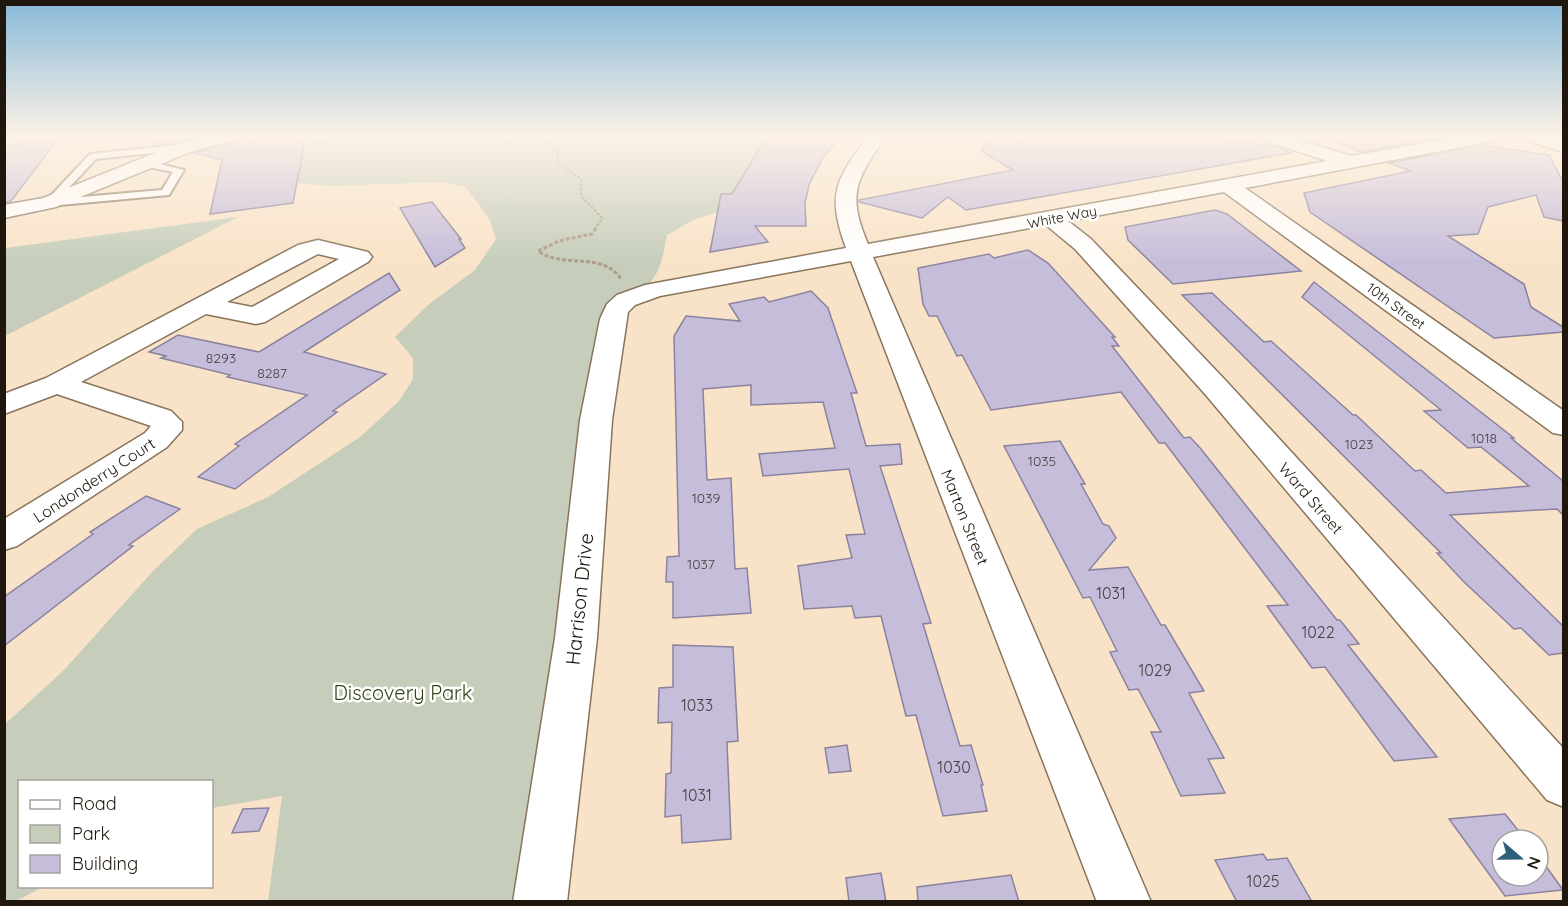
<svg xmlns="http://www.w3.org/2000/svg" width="1568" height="906" font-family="Quicksand,sans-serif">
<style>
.green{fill:#c6cebb}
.building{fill:#c6bddb;stroke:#8b829e;stroke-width:1.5}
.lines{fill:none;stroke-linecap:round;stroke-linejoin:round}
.service-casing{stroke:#88745c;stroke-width:4}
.minor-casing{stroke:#88745c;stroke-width:3}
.path-far1{stroke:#af9e89;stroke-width:2;stroke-dasharray:3 1.5;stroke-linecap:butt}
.path{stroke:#af9e89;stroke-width:3;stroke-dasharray:4 2;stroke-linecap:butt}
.service{fill:#fff;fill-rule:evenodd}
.minor{fill:#fff;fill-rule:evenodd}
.labels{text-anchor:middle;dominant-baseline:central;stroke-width:5;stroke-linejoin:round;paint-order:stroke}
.far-street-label{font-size:14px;fill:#1f170d;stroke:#fff}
.number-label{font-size:14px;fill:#494040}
.street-label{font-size:16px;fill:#1f170d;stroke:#fff}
.near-number-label{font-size:16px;fill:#494040}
.near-street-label{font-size:20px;fill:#1f170d;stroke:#fff}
.near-park-label{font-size:20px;fill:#334417;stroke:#fff}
</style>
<rect width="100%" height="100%" fill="#f9e3c8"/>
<g class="green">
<path d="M329 135H788L776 147 748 202 693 220 667 235C661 267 658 285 626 300L538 901H268L282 796 212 808V782H20V886L43 887 16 901 5 902V724L63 671 153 571 197 529 268 497 360 437 399 401 413 379V358L395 337 428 305 475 270 496 239 490 220 466 187 443 182 330 186 299 183 285 168 300 146Z"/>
<polygon points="238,217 5,336 5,248"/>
</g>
<g class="building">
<polygon points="156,135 203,135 157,145 155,144"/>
<polygon points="242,135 306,135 293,203 210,214 222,160 194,153 238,141"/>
<polygon points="768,135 842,135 822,159 809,185 805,203 806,226 755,226 768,242 710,252 721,194 732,194"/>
<polygon points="991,135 1220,135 1219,138 1278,147 1290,153 966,210 948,197 922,218 859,202 859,200 1013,170 981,151"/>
<polygon points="1321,135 1457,135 1360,152"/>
<polygon points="58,139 11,201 4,203 4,146"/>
<polygon points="1483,145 1549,155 1563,182 1563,221 1544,217 1536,195 1488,207 1478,234 1448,236 1524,284 1531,307 1563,327 1563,332 1494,338 1310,212 1304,193 1410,171 1389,163"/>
<polygon points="432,202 461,239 459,239 465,248 435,267 400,208"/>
<polygon points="1215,210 1227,214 1301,271 1173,284 1128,240 1125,227"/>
<polygon points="1028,250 1048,263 1115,337 1112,337 1119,346 1112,346 1184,438 1190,437 1201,449 1337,620 1340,620 1359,644 1348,645 1437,757 1394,761 1325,667 1312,668 1267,606 1288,605 1165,443 1159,443 1121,392 991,410 962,355 957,356 937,316 929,316 923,304 918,268 989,254 994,258"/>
<polygon points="389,273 400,290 304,352 386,374 333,411 337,412 235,489 198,477 239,446 235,444 307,395 227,377 230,375 161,358 166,356 149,352 178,335 259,352"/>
<polygon points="1314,282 1514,438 1511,438 1563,481 1563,515 1557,509 1450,515 1563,626 1563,653 1549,655 1521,628 1514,629 1463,581 1437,553 1441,553 1182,295 1212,293 1264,342 1271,341 1353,415 1356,415 1415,471 1421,470 1446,493 1529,486 1481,447 1468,448 1424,411 1441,410 1302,297"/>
<polygon points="811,291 828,308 831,317 857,393 851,393 866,446 900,444 902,464 880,466 931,623 923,624 960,746 971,745 983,785 981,785 987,811 943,816 916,715 906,716 881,616 855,618 852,606 804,609 798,566 852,558 846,535 865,534 849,469 763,476 759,454 835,448 823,402 751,405 751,385 703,389 707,480 731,478 735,569 747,568 751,613 673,618 673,582 666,582 667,557 679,556 674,336 686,316 740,321 729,304 764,297 769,302"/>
<polygon points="1060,441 1085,484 1081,484 1103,524 1109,526 1116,538 1089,570 1128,567 1161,625 1165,625 1204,691 1189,693 1224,758 1208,759 1225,793 1181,796 1151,732 1161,732 1138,689 1129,690 1110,652 1117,651 1090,597 1083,598 1004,446"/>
<polygon points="146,496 180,509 129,545 133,546 4,646 4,597 93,534 90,532"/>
<polygon points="673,645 733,647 738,741 727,742 731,839 682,843 681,815 665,817 666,774 671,773 672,722 658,723 659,688 673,687"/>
<polygon points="847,745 851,771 829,773 825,748"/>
<polygon points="269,808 259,831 232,833 243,809"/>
<polygon points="1505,814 1526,840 1502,840 1502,876 1538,876 1538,855 1563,890 1505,896 1449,819"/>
<polygon points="1263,854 1267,860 1287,858 1312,902 1237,902 1215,860"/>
<polygon points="881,873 886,902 849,902 846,878"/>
<polygon points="1011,875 1019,902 918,902 917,887"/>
</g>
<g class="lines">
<g class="service-casing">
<polygon id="service" points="186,144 191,147 189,149 96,159 58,199 162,190 173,172 144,166 144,162 147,161 184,170 169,195 49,206 44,203 90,154"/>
</g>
<g class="minor-casing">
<g id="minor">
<polygon points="213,135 240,135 237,139 190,152 56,207 4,218 4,205 43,198 180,143"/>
<path d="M869 135H887C857 178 846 193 868 244L1327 161 1260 139 1257 135H1284L1351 156 1470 135H1508L1499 140 1245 188 1564 411V435L1553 433 1224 192 1068 221 1091 239 1227 382 1564 749V807L1547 800 1205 394 1075 249 1046 225 873 257 1151 902H1097L851 261 660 296 635 305 628 312 612 420 597 638 567 902H513L555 638 580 420 600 319 607 304 617 295 645 285 846 248C826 193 836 180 869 135Z"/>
<polygon points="1518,135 1545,135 1564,141 1564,152 1521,139"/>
<path d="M318 240 368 252 372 257 368 262 265 322 256 324 206 314 81 382 171 411 182 422V430L167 447 17 546 4 550V519L145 433 151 426 57 394 4 414V394L46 378 298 245ZM318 254 339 259 252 307 227 302Z"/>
</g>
</g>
<polyline class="path-far1" points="545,135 546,141 558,151 557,164 581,179 581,196 602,218 595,229"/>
<path class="path" d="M596 228 592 234 559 241 538 251C563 269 603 251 621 279"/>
<use href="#service" class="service"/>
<use href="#minor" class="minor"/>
</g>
<linearGradient id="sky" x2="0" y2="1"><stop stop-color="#88b9d9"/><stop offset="0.52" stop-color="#fcf2e6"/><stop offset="1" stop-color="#fcf2e6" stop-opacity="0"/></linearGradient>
<rect width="1568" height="262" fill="url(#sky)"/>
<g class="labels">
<g class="far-street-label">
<text transform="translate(1062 217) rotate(-11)">White Way</text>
<text transform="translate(1396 306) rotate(36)">10th Street</text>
</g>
<g class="number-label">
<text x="221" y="358">8293</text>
<text x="272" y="373">8287</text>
<text x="1484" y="438">1018</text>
<text x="1359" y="444">1023</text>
<text x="1042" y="461">1035</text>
<text x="706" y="498">1039</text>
<text x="701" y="564">1037</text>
</g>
<g class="street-label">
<text transform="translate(94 480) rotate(-33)">Londonderry Court</text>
<text transform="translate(1311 498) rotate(49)">Ward Street</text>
<text transform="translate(965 517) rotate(68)">Marton Street</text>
</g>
<g class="near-number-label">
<text x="1111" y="593">1031</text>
<text x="1318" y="632">1022</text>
<text x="1155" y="670">1029</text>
<text x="697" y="705">1033</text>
<text x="954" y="767">1030</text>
<text x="697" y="795">1031</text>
<text x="1263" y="881">1025</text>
</g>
<g class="near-street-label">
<text transform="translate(579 599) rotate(-84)">Harrison Drive</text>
</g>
<g class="near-park-label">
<text x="403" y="692">Discovery Park</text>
</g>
</g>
<rect width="1568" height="906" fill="none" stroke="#1f170d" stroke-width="12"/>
<rect x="18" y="780" width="195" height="108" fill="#ffffff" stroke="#a5a29e" stroke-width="1.5"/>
<rect x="30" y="800" width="30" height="9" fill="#ffffff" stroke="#a5a29e" stroke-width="1.5"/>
<text x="72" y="810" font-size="18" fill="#1f170d">Road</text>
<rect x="30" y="825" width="30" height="18" fill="#c6cebb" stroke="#a5a29e" stroke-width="1.5"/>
<text x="72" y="840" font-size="18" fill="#1f170d">Park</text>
<rect x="30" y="855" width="30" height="18" fill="#c6bddb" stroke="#a5a29e" stroke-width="1.5"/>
<text x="72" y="870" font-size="18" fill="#1f170d">Building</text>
<g transform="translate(1520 858) rotate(110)"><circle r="28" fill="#ffffff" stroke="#a5a29e" stroke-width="1.5"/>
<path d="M0-4.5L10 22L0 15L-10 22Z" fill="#2c5f7c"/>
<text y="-9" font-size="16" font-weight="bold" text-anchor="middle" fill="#1f170d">N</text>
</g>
</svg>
